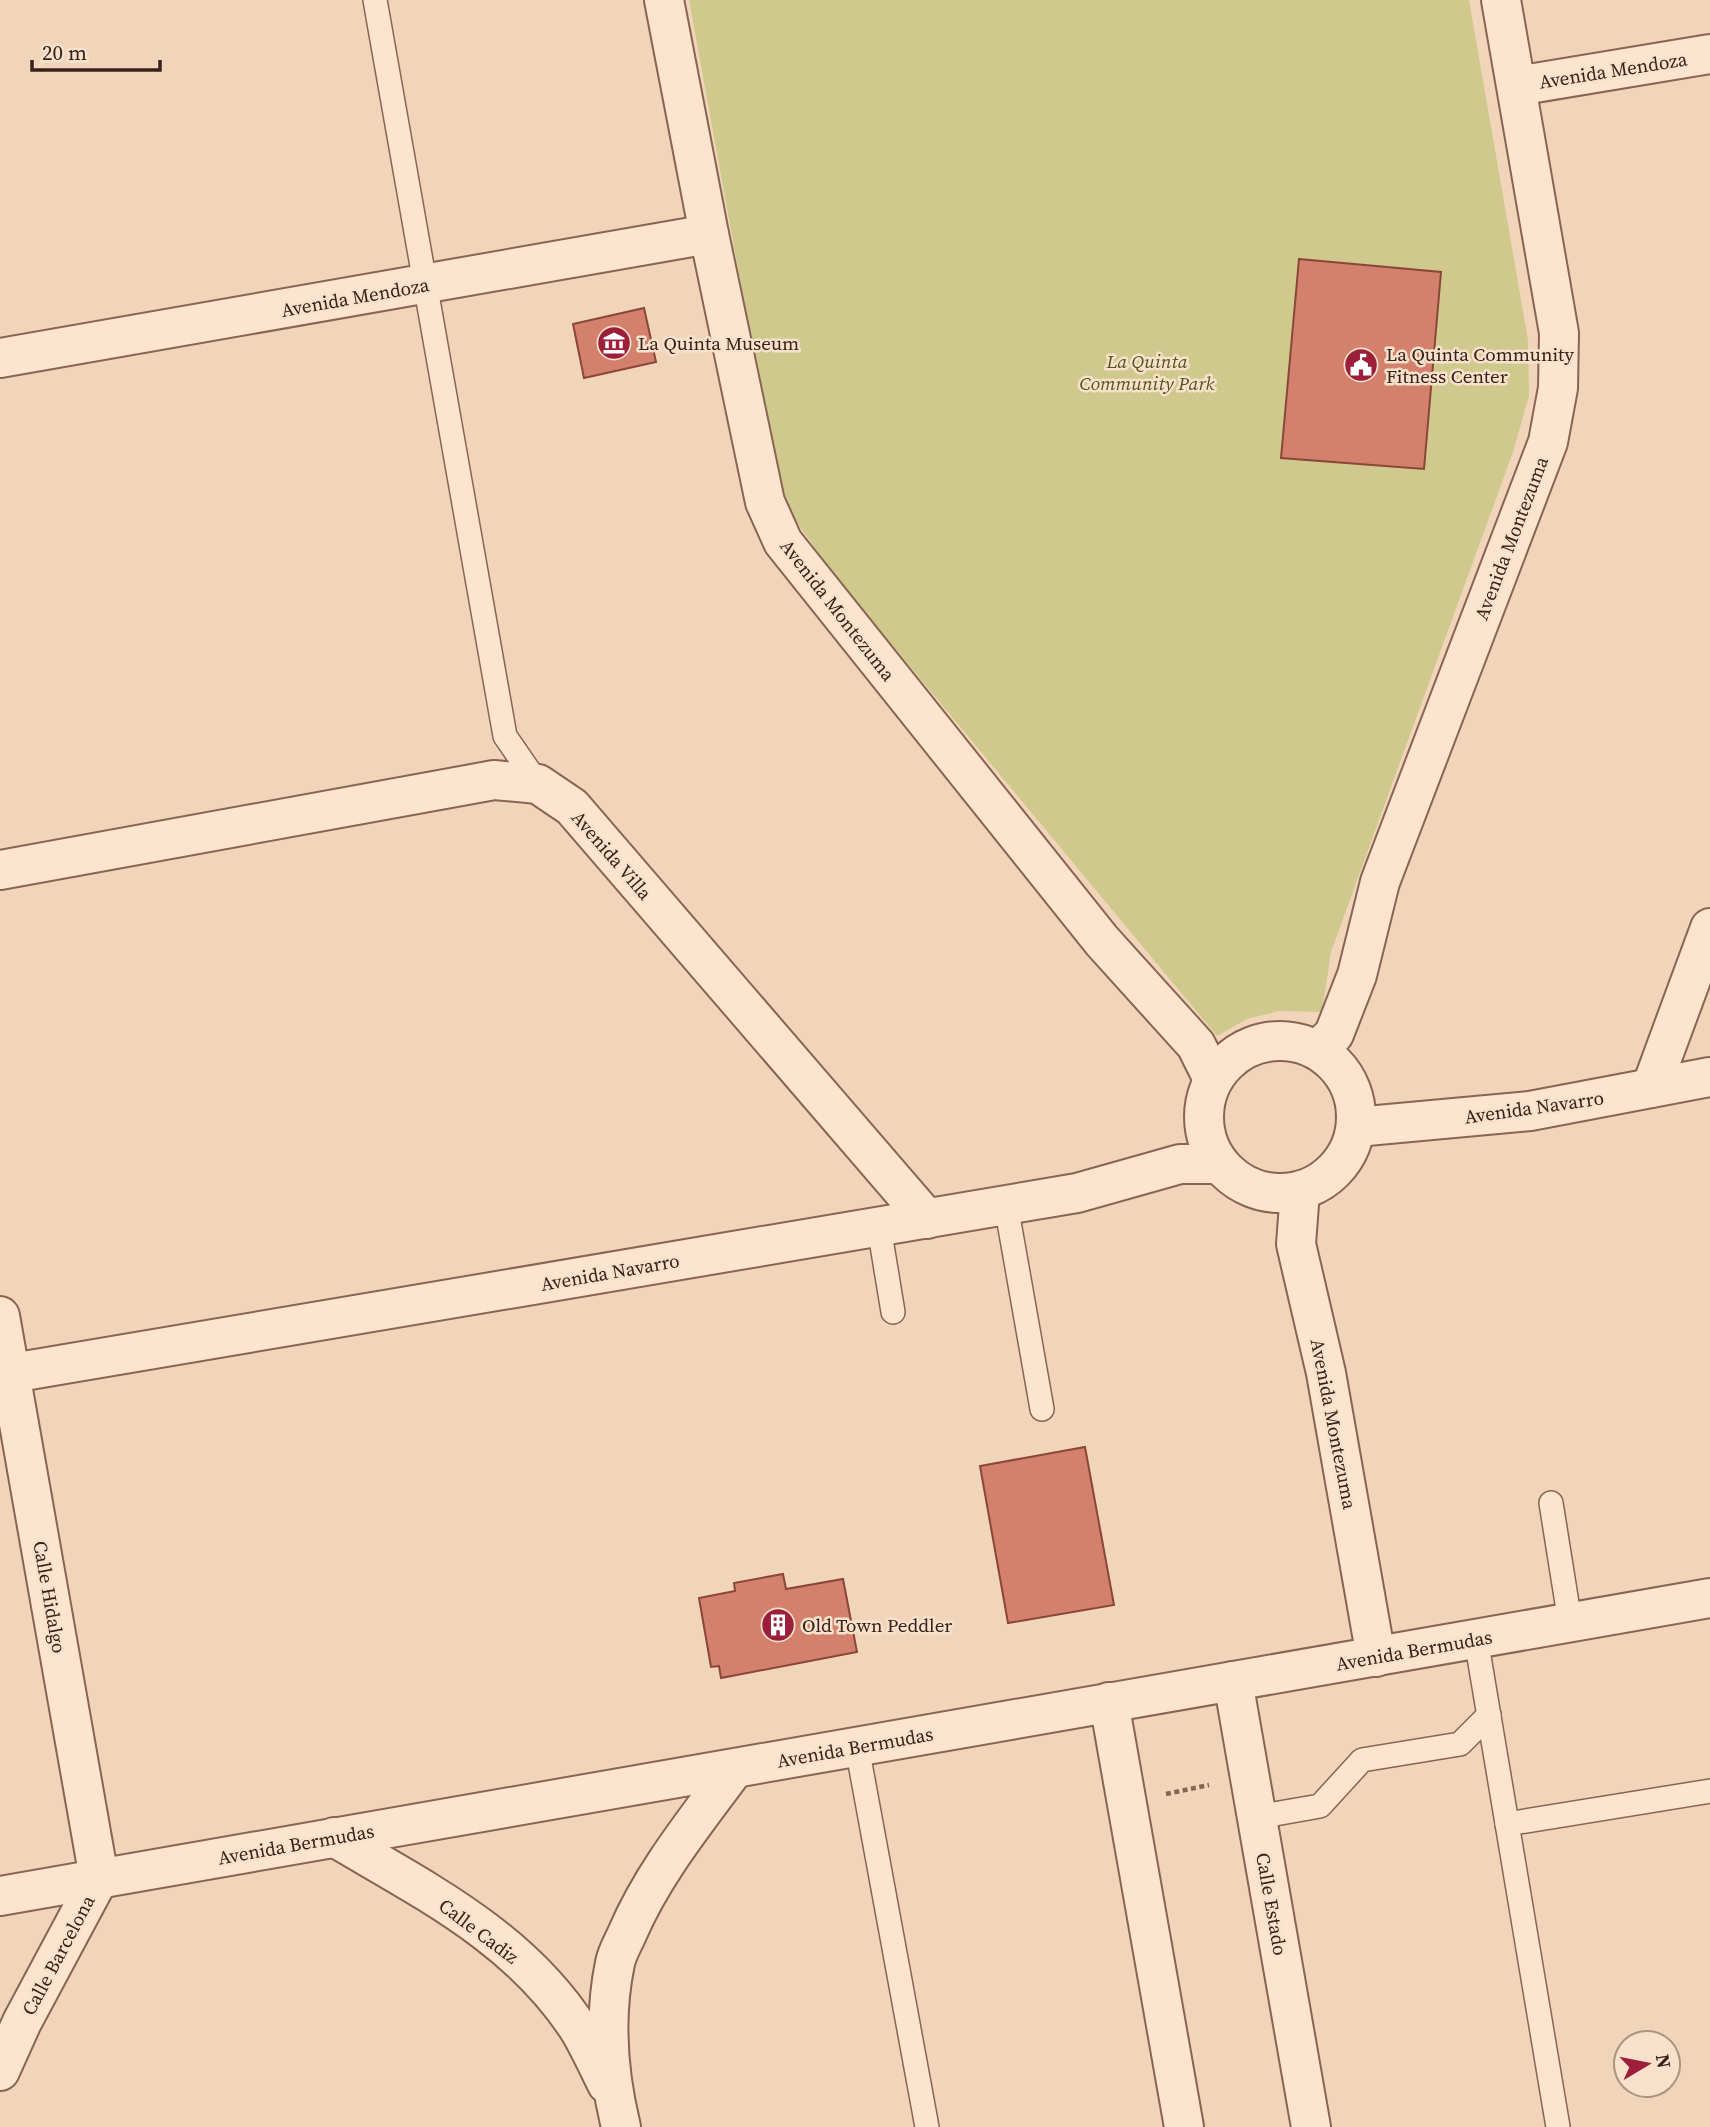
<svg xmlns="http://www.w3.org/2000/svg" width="1710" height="2127" font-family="'Source Serif 4',serif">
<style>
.green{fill:#d0c98e}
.building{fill:#d3816c;stroke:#8a4637;stroke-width:2}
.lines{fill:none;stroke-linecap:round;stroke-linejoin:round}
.service-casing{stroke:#896453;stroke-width:26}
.minor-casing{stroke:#896453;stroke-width:42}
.tertiary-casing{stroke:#896453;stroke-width:42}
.path{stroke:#896453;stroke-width:4.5;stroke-dasharray:5 3.5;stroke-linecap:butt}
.service{stroke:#fce4ce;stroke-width:23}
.minor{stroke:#fce4ce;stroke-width:38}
.tertiary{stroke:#fce4ce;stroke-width:38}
.labels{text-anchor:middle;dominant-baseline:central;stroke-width:5;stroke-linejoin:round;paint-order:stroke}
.street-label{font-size:19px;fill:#37211a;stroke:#f8e1ca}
.poi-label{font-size:19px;fill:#37211a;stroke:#f8e1ca;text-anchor:start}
.park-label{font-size:19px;font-style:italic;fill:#53551e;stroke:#f8e1ca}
</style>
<rect width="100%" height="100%" fill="#f1d5ba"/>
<polygon class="green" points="689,0 1469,0 1528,340 1529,396 1513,452 1331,952 1322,1012 1279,1011 1247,1019 1217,1036 834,575 790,513 768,433"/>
<g class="building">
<polygon points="1299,259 1441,272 1424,469 1281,458"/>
<polygon points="644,308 656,362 584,378 573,324"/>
<polygon points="1085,1447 1114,1605 1008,1623 980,1466"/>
<polygon points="783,1574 786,1589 843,1579 857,1652 721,1678 719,1666 711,1667 699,1598 735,1591 734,1583"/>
</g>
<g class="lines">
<g class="service-casing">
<g id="service">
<polyline points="375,0 505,736 538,784"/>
<polyline points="1006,1205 1042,1409"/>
<polyline points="879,1227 893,1312"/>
<polyline points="1551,1503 1570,1622"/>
<polyline points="1476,1639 1558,2127"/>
<polyline points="857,1747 927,2127"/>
<polyline points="1257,1817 1320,1806 1362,1760 1460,1744 1489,1715"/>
<polyline points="1507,1824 1710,1791"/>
</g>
</g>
<g class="minor-casing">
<g id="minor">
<polyline points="664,0 709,234 765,502 783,542 1102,941 1196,1045 1213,1079"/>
<polyline points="1517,86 1710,54"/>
<polyline points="0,358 709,234"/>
<polyline points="0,870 494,780 538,784 572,807 927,1219"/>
<circle cx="1280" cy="1117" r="76"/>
<polyline points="1318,1050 1334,1034 1357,975 1380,882 1548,442 1558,388 1559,333 1501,0"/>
<polyline points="1651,1088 1710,928"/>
<polyline points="1356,1127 1530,1111 1710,1077"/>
<polyline points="1300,1191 1296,1244 1326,1373 1376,1657"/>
<polyline points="0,1316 99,1878 22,2022 0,2071"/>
<polyline points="0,1375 1077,1193 1180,1164 1219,1164"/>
<polyline points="1233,1681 1311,2127"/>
<polyline points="1109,1702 1184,2127"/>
<path d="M334 1837C425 1891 521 1938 580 2031 590 2048 598 2066 607 2084"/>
<path d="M621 2127C608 2074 604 2016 615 1963 617 1953 623 1943 627 1934 653 1873 696 1821 734 1769"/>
</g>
</g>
<g class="tertiary-casing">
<polyline id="tertiary" points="0,1896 1710,1598"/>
</g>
<polyline class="path" points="1166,1794 1209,1785"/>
<use href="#service" class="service"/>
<use href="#minor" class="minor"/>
<use href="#tertiary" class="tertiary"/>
</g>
<defs>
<g id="museum-disc" transform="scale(1.75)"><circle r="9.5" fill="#9d1e3a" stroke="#f8e1ca"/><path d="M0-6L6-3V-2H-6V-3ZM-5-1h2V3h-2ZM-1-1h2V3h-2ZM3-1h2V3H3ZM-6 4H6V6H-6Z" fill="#fff"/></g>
<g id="civic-disc" transform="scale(1.75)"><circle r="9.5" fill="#9d1e3a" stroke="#f8e1ca"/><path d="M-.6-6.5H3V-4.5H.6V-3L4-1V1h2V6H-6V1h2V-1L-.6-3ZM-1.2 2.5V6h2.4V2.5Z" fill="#fff"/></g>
<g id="building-disc" transform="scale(1.75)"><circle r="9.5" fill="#9d1e3a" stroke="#f8e1ca"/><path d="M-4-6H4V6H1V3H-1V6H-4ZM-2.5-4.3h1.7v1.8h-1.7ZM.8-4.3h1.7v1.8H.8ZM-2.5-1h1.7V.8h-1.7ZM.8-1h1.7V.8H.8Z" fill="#fff"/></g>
</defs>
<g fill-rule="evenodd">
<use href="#museum-disc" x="614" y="343"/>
<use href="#civic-disc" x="1361" y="365"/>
<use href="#building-disc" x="778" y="1625"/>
</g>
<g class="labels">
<g class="street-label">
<text transform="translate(1613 70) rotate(-9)">Avenida Mendoza</text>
<text transform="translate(355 297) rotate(-10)">Avenida Mendoza</text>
<text transform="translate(1511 538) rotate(-69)">Avenida Montezuma</text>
<text transform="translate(838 610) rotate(52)">Avenida Montezuma</text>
<text transform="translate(612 855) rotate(49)">Avenida Villa</text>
<text transform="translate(1534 1107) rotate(-8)">Avenida Navarro</text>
<text transform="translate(610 1272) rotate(-10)">Avenida Navarro</text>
<text transform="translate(1334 1424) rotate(79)">Avenida Montezuma</text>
<text transform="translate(50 1597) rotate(80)">Calle Hidalgo</text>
<text transform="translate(1414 1650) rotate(-10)">Avenida Bermudas</text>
<text transform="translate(855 1747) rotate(-10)">Avenida Bermudas</text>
<text transform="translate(296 1844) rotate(-10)">Avenida Bermudas</text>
<text transform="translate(1272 1904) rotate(80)">Calle Estado</text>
<text transform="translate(479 1931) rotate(37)">Calle Cadiz</text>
<text transform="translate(58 1955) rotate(-62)">Calle Barcelona</text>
</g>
<g class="poi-label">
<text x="638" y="343">La Quinta Museum</text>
<text x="1386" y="354">La Quinta Community<tspan x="1386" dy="22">Fitness Center</tspan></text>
<text x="802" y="1625">Old Town Peddler</text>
</g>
<g class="park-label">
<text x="1147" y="361">La Quinta<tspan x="1147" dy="22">Community Park</tspan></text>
</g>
</g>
<g transform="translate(1647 2064) rotate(80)"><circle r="33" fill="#f8e1ca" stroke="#ab9484" stroke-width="2"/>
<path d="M0-5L12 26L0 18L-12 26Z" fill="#9d1e3a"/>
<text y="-10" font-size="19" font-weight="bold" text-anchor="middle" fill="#37211a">N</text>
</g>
<path d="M32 60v10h128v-10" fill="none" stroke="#37211a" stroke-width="3.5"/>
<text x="42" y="60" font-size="21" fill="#37211a" stroke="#f8e1ca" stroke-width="5" paint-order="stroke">20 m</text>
</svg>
